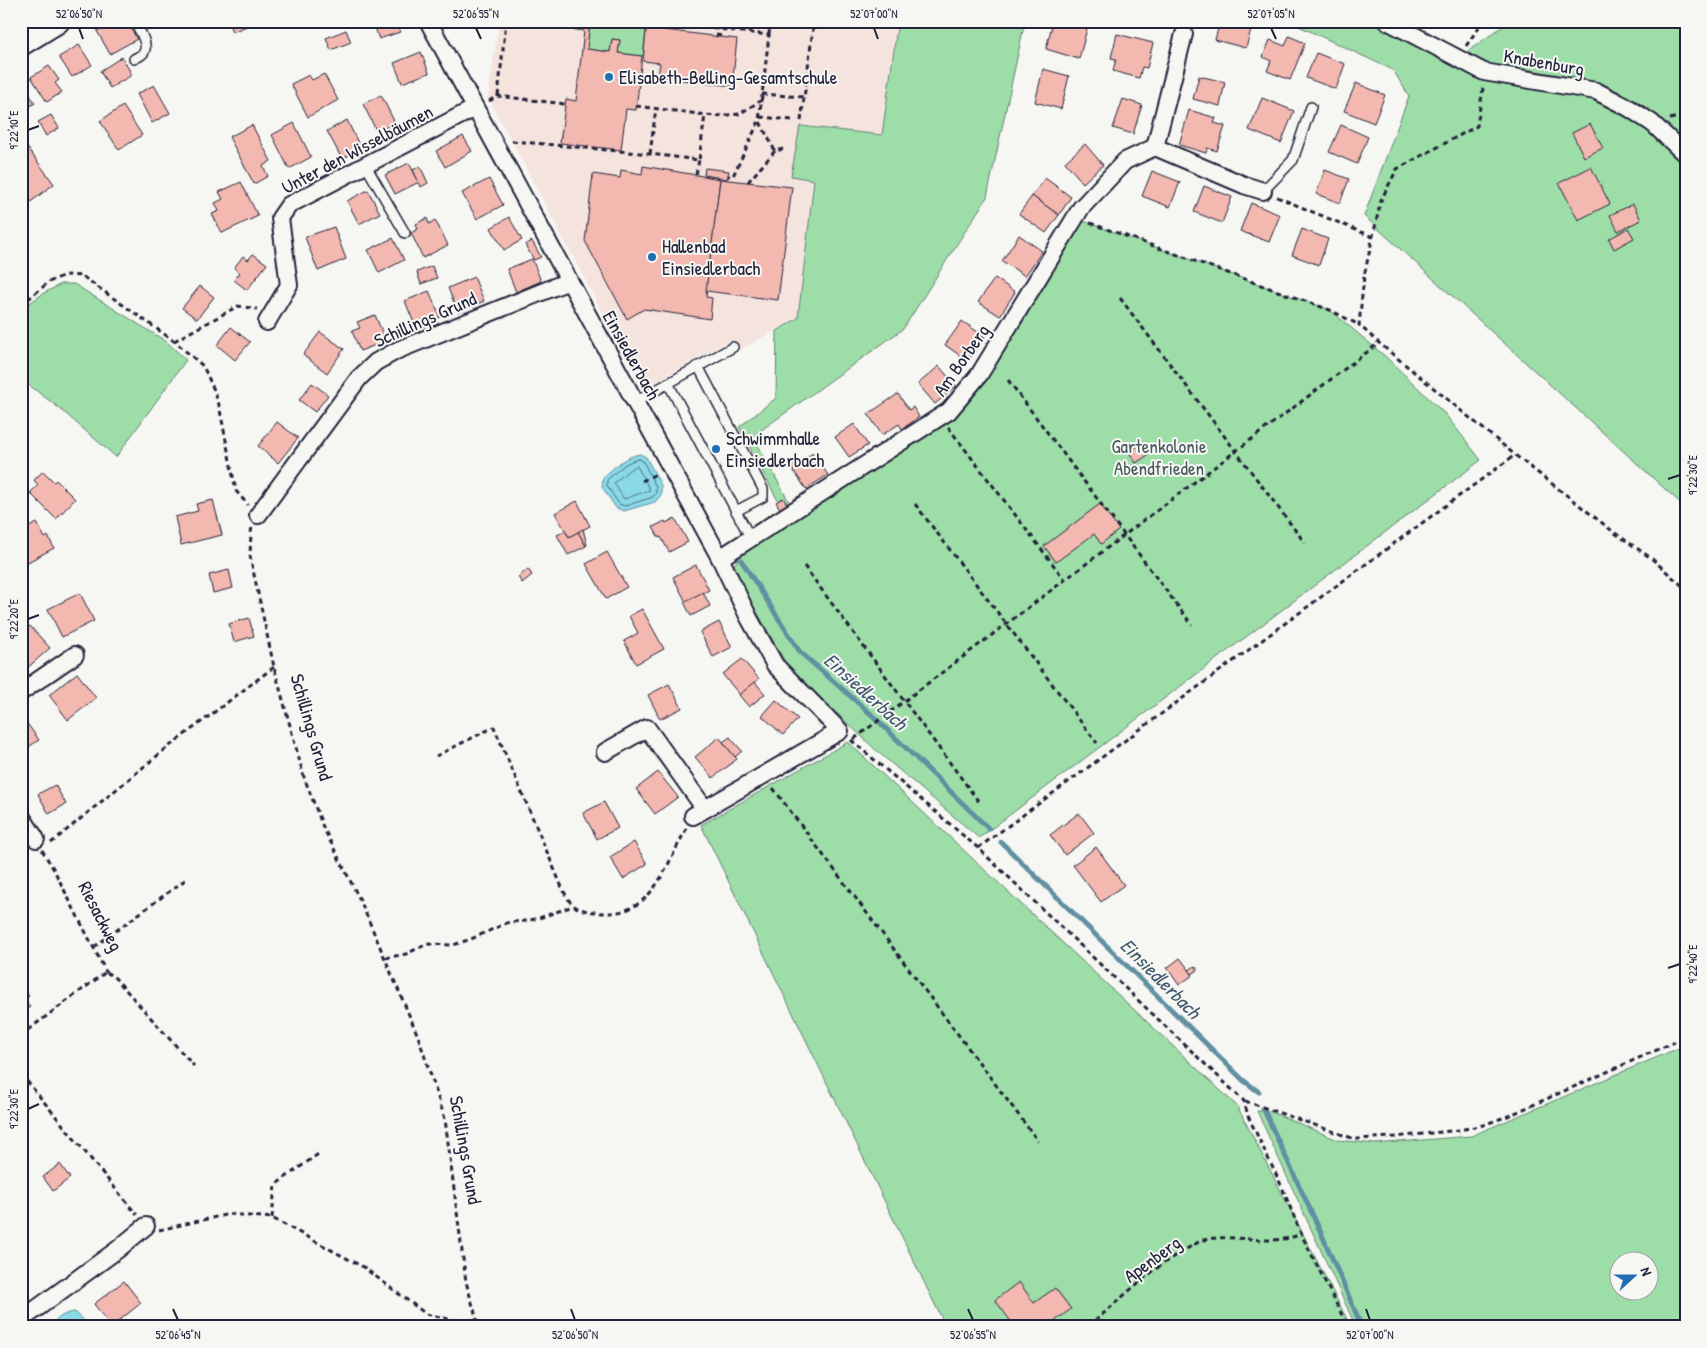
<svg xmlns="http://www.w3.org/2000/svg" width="1707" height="1348" font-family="'Patrick Hand',sans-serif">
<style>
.built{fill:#f5e3de}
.green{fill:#9ddea8;stroke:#608072;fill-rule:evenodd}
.water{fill:#8ad9e7;stroke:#6090a2}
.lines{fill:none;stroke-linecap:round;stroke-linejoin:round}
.shore{stroke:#4c6b80;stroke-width:1}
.stream{stroke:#6090a2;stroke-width:5}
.building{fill:#f3b8b0;stroke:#22223b}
.lane-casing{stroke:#22223b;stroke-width:12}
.street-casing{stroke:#22223b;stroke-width:20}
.secondary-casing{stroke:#22223b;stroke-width:28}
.path{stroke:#22223b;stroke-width:3;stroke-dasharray:5 4;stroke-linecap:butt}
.lane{stroke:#f6f6f2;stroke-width:9}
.street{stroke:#f6f6f2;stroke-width:16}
.secondary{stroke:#f6f6f2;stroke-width:24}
.ticks{fill:none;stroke:#22223b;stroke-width:2}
.poi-dot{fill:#1f6fb2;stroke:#f6f6f2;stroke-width:2}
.labels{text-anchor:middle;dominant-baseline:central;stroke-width:4;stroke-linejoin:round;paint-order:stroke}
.street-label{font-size:19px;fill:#22223b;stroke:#f6f6f2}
.poi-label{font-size:19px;fill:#22223b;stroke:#f6f6f2;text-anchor:start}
.park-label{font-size:19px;fill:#475a5c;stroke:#f6f6f2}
.water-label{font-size:20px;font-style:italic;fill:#41596f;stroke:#f6f6f2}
.neatline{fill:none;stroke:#22223b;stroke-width:2}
.ticks-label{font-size:12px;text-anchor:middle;fill:#22223b}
</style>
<rect width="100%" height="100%" fill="#f6f6f2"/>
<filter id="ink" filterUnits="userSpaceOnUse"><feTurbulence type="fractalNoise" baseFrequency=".02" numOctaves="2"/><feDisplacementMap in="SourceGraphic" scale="10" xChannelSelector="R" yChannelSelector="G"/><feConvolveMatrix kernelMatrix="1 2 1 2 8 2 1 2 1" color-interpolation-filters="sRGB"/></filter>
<g filter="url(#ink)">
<polygon class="built" points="499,21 898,21 882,135 800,126 814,179 798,318 738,351 730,340 643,389 488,97"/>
<g class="green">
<polygon points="590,21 647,21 643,56 618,53 620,40 612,39 610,52 587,49"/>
<polygon points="898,21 1025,21 987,197 903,329 753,436 794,511 949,411 1075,218 1330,310 1386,357 1445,414 1481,460 979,838 878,752 788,667 732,568 751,539 786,516 739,427 776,398 777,331 798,318 814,180 791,176 800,126 882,135"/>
<polygon points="1288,21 1387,21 1457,59 1510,21 1686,21 1686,508 1364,216 1409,96 1393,70"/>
<polygon points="61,284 74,284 167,342 186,360 116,457 59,408 21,379 21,309 44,293"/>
<polygon points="848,742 1237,1106 1351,1327 946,1327 701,825"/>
<path d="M1686 1045V1327H1356L1257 1111H1269L1338 1140 1375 1144 1471 1136ZM1620 1260H1650V1290H1620Z"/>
</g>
<g class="water">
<path d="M640 454 646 457 661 485V495L655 502 624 511 616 508 602 487 603 477C614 468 625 456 640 454Z"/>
<path d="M75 1312 91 1327H52C56 1317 65 1313 75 1312Z"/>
</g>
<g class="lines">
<g class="shore">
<path d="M639 459 643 461 656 487V493L653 497 625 506 619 504 607 486V480C616 472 627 460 639 459Z"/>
<polygon points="637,466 650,490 624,499 614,483 629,470"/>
</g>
<g class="stream">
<polyline points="741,560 800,652 872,715 989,829"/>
<polyline points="1001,842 1243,1080 1259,1092"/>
<polyline points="1263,1108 1322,1235 1362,1327"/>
</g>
</g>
<g class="building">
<polygon points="115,21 127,21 137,39 110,54 97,31"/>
<polygon points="144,21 169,21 147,30"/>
<polygon points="228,21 245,21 247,26 232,32"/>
<polygon points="373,21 397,21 400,32 379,39"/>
<polygon points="554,21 590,21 587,49 610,52 612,39 620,40 618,53 642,56 636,110 626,109 621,150 560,143 566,99 576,101 584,31 554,27"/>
<polygon points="647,21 665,21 664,30 737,39 732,86 658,77 660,63 643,61"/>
<polygon points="1053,21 1075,21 1088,25 1079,59 1046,49"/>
<polygon points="1220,21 1253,22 1246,48 1215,40"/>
<polygon points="346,30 351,42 331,50 326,38"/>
<polygon points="1117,34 1153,43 1147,68 1142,67 1139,78 1113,71 1116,59 1111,58"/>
<polygon points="1289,36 1305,43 1290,80 1267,71 1271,61 1263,57 1270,40 1285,46"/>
<polygon points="79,45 92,65 72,77 59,57"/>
<polygon points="421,52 429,73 402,83 394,63"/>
<polygon points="1316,53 1345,64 1336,89 1306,78"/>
<polygon points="122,57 132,75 110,88 100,71"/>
<polygon points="49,66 59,80 55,83 62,92 47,102 31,77"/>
<polygon points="1043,69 1069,76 1061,109 1035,102"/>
<polygon points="324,74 338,100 308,117 291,84 309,75 312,80"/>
<polygon points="1199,76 1225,82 1220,106 1193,99"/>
<polygon points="1356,83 1385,95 1374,123 1344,111"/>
<polygon points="154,85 170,113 152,123 137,94"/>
<polygon points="26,89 35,103 21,112 21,90 22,91"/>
<polygon points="381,95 395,123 377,132 363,104"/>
<polygon points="1262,98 1294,111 1281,143 1249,130"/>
<polygon points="1123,99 1142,105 1133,134 1113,128"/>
<polygon points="123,106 142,135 119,150 100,121"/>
<polygon points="1189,110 1216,118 1214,123 1225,126 1217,151 1207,148 1206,153 1179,145"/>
<polygon points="51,115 59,128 46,136 38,122"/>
<polygon points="347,120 361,149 342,159 327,131"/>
<polygon points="294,123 311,157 289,169 272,135"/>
<polygon points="1590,124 1603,148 1584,157 1572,133"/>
<polygon points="252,125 271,161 263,166 268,176 254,184 229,137"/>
<polygon points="1341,125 1368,137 1357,164 1329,152"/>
<polygon points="463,136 472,151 445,167 436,151"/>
<polygon points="21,139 54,184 28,204 21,195 21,167 24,165 21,161"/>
<polygon points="1085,144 1103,165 1083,183 1065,162"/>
<polygon points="409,163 419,182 395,194 385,175"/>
<polygon points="420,166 428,183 421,187 413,170"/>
<polygon points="643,166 720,179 706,297 712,298 710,319 644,309 627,319 585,241 593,174 620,178 621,170 642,174"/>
<polygon points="1591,167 1610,204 1578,220 1559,183"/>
<polygon points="705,168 729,171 727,179 704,175"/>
<polygon points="1325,170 1349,179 1340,203 1316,194"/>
<polygon points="1152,171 1180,182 1170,207 1142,196"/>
<polygon points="1045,178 1071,197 1059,215 1032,196"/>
<polygon points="489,179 503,205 477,219 462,193"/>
<polygon points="720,179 792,187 778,300 706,291"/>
<polygon points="241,182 258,216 222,233 212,214 219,211 215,203 223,199 219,192"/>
<polygon points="1204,186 1232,197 1222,223 1194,212"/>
<polygon points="368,190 380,213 359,224 347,201"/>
<polygon points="1032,196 1059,215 1046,233 1019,214"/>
<polygon points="1251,203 1280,215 1269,242 1240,231"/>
<polygon points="1633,204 1641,220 1618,231 1610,215"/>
<polygon points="509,217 522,240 504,250 491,228"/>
<polygon points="427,218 429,224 435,220 448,245 423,258 411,233 418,229 416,224"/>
<polygon points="334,227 346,259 318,271 305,237"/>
<polygon points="1628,228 1634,238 1614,249 1609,239"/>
<polygon points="1302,229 1328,239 1319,265 1292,255"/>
<polygon points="1019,235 1042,251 1025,276 1002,261"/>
<polygon points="393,238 404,260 379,273 368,250"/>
<polygon points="532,241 541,257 534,260 525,245"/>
<polygon points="253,254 267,264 247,290 234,280 240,273 234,268 243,256 248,260"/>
<polygon points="532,259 541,281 516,292 507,269"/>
<polygon points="432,266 437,278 421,284 417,272"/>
<polygon points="474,277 484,301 458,312 448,288"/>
<polygon points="995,278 1015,292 1000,316 978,302"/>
<polygon points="200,286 214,297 197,319 182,308"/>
<polygon points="429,291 440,317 416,328 405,301"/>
<polygon points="375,315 386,341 360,351 352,331 360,328 357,322"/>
<polygon points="962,321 985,337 968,361 945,345"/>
<polygon points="425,324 428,332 409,339 406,332"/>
<polygon points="231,327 250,342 235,360 217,345"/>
<polygon points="320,332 344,349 327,373 303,355"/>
<polygon points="939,366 956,386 935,404 918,384"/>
<polygon points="312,383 328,395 315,412 299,400"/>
<polygon points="898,394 909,410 913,407 919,417 902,429 899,424 882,435 868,414"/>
<polygon points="277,422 298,438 278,463 258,446"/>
<polygon points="854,424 868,445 849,457 835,437"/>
<polygon points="1141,444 1148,455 1136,463 1129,452"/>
<polygon points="813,453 828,475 806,489 791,467"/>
<polygon points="43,471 54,482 56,480 75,499 56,519 30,493 38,485 34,480"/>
<polygon points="783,498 787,504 780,509 776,502"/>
<polygon points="213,500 222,535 181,545 175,517 198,511 196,504"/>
<polygon points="577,501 590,526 569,537 555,513"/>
<polygon points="1100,504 1119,530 1101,544 1094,534 1056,562 1044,546"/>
<polygon points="675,518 688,542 669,552 661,537 659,538 653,527 665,521 666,523"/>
<polygon points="37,523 45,538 48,536 54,548 26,563 21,555 21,551 24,550 21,545 21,531"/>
<polygon points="583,529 587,545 586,546 578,532"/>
<polygon points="565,531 569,537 578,532 586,546 568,555 557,535"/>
<polygon points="607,552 627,587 606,599 586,564"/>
<polygon points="696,565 709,590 686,602 673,577"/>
<polygon points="528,569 532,575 522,583 518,577"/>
<polygon points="229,570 233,588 213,593 209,575"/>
<polygon points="703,592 710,606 691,616 684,602"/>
<polygon points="80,593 94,621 62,637 48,609"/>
<polygon points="642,609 664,649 636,664 624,641 638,633 629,616"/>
<polygon points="249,618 254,636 234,642 229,624"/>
<polygon points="719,622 732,647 713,657 700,632"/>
<polygon points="30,626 50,648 25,670 21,665 21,633"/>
<polygon points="742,659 759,679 740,695 723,675 724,673"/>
<polygon points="77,673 96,698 68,720 49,695"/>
<polygon points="755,682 765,694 749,707 739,695"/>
<polygon points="669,684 682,708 660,719 648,695"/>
<polygon points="776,700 798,719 783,735 762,716"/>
<polygon points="26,722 39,740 21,752 21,726"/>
<polygon points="719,737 737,759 713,778 695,757"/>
<polygon points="730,737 742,751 735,757 723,742"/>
<polygon points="658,772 678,797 655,814 636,789"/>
<polygon points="55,785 66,804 49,814 38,794"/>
<polygon points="604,802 618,828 597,839 583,813"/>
<polygon points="1079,813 1094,833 1065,855 1050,835"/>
<polygon points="634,842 647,864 623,879 610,857"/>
<polygon points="1096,847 1124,885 1101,902 1073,865"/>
<polygon points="1180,958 1193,975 1179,985 1167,968"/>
<polygon points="1195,966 1198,970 1192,974 1189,970"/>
<polygon points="21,986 29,996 24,1000 30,1007 21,1013"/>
<polygon points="60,1164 70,1178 53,1191 43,1177"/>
<polygon points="124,1281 141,1303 111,1327 94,1304"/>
<polygon points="1019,1282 1034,1303 1055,1288 1071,1309 1047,1327 1015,1327 995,1300"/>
</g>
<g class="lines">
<g class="lane-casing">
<g id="lane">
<path d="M134 59C137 57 143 55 144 52 149 44 138 28 134 21"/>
<polyline points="366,166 405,233"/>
<polyline points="1263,191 1293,160 1311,107"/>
<polyline points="698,366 763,489 763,497 736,511"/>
<polyline points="668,383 751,539"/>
<polyline points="635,402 733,347"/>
</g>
</g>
<g class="street-casing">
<g id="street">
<polyline points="428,21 720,558 749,618 775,665 840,731 693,816"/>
<polyline points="1387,21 1484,72 1596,91 1629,108 1652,123 1686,155"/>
<polyline points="1155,147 1244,185 1263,191"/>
<polyline points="267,322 289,285 280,218 289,205 475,108"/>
<polyline points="258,515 359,378 376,362 398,350 569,281"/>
<polyline points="720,558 949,411 979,375 1081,208 1125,161 1155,147 1184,34"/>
<polyline points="21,692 75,655"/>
<polyline points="605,752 647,728 705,809"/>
<polyline points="21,816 36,839"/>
<polyline points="21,1320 117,1250 146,1226"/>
</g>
</g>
<g class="secondary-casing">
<polyline id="secondary" points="21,43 57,21"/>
</g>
<g class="path">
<polyline points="701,21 701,27 769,35 759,121 733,176 728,176"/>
<polyline points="749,33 750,21"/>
<polyline points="716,35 723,36 723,37"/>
<polyline points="769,35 770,21"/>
<polyline points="1466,46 1483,21"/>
<polyline points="1483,88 1477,126 1397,169 1381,200 1364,276 1359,325 1379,343 1515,455 1615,533 1651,558 1686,589"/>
<polyline points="762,94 804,97"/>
<polyline points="498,96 506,21"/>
<polyline points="489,101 498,96 565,104"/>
<polyline points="636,106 715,116 739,114 762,100"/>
<polyline points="760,117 792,120"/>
<polyline points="1670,119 1686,115"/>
<polyline points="801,121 814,21"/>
<polyline points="760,122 775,151 787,148"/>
<polyline points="512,141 650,154 699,160 705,115"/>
<polyline points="650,154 656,108"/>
<polyline points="696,174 699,160"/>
<polyline points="748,182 775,151"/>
<polyline points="1277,197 1373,237"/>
<polyline points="1090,223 1330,310 1359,325"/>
<polyline points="1120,298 1305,543"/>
<polyline points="21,305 49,282 65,275 82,276 174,341 203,366 214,390 219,405 236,491 248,505"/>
<polyline points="174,341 238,306 257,309"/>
<polyline points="1008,380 1192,625"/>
<polyline points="948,427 1065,580"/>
<polyline points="642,481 656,474"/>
<polyline points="915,504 1097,743"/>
<polyline points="252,528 251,532 250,556 274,667 304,777 323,827 360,900 418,1036 445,1119 466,1282 479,1327"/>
<polyline points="804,566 979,802"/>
<polyline points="854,739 1379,343"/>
<polyline points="851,740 978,848 1244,1101 1248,1116 1282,1187 1301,1234 1348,1327"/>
<path d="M436 756 494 727 564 892C567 896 569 902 573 905 580 911 594 912 603 913 654 916 666 863 687 828"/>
<polyline points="773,788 1038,1141"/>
<polyline points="51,843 163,751 274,667"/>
<polyline points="978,848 1515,455"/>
<polyline points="42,850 53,868 106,972"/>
<polyline points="94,947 185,880"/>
<polyline points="385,958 406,954 427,944 453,945 471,939 509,922 527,921 542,917 573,906"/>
<polyline points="106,972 115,978 194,1066"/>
<polyline points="21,1035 106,972"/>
<polyline points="21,1074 137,1215"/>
<polyline points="1245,1101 1355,1139 1395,1137 1460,1130 1483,1125 1508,1116 1686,1037"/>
<polyline points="272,1218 275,1185 321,1152"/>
<polyline points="159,1230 229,1214 272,1218 363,1267 426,1314 453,1320 476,1320"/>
<path d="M1088 1327C1121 1299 1152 1267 1190 1247 1194 1245 1199 1241 1203 1240 1236 1232 1269 1248 1301 1234"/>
<polyline points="1673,1327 1686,1314"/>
</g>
<use href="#lane" class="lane"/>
<use href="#street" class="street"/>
<use href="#secondary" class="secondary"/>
</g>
</g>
<path class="ticks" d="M79 28 83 39M476 28 481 39M874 28 878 39M1271 28 1276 39M28 130 39 126M1668 479 1680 475M28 619 39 615M1668 968 1680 964M28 1109 39 1104M173 1309 178 1320M571 1309 575 1320M968 1309 973 1320M1366 1309 1370 1320"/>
<g class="poi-dot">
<circle cx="609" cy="77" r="5"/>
<circle cx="652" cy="257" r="5"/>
<circle cx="716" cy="449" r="5"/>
</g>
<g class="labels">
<g class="street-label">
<text transform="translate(1544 62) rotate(10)">Knabenburg</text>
<text transform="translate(357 149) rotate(-28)">Unter den Wisselbäumen</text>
<text transform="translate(425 319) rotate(-24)">Schillings Grund</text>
<text transform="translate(632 355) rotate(61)">Einsiedlerbach</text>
<text transform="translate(961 360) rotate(-55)">Am Borberg</text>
<text transform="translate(312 727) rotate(74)">Schillings Grund</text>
<text transform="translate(101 916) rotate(63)">Riesackweg</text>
<text transform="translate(466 1150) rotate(80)">Schillings Grund</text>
<text transform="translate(1152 1259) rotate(-36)">Apenberg</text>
</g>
<g class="poi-label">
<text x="619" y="77">Elisabeth-Belling-Gesamtschule</text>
<text x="662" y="246">Hallenbad<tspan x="662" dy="22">Einsiedlerbach</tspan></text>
<text x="726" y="438">Schwimmhalle<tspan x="726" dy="22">Einsiedlerbach</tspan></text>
</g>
<g class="park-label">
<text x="1159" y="446">Gartenkolonie<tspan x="1159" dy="22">Abendfrieden</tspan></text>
</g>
<g class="water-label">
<text transform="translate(866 691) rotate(42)">Einsiedlerbach</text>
<text transform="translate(1161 978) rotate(45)">Einsiedlerbach</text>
</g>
</g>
<rect width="1707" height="1348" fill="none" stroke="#f6f6f2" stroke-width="55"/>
<g transform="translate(1634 1276) rotate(69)"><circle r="24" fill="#f6f6f2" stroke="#a1a1a9"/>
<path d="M0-4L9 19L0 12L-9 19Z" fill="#1f6fb2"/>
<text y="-8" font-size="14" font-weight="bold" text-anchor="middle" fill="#22223b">N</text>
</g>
<rect x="28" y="28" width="1652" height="1292" class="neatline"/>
<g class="ticks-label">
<text x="79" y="18">52°06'50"N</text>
<text x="476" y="18">52°06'55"N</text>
<text x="874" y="18">52°07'00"N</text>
<text x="1271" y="18">52°07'05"N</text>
<text transform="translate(14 130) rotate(-90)" y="4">9°22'10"E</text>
<text transform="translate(1693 475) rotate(-90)" y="4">9°22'30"E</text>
<text transform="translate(14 619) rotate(-90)" y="4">9°22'20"E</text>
<text transform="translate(1693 964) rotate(-90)" y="4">9°22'40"E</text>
<text transform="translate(14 1109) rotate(-90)" y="4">9°22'30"E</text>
<text x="178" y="1339">52°06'45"N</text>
<text x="575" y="1339">52°06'50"N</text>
<text x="973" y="1339">52°06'55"N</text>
<text x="1370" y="1339">52°07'00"N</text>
</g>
</svg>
